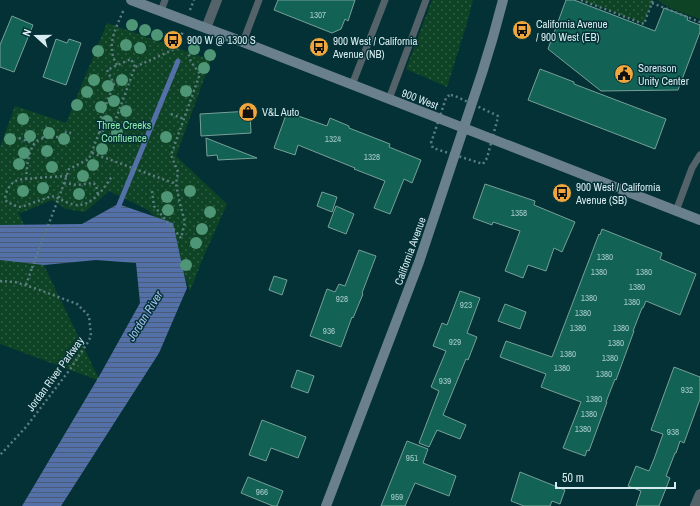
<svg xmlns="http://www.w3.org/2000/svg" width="700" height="506" font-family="'Archivo Narrow',sans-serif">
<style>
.green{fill:#0e4325}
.park{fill:url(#park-dots)}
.water{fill:url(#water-rules)}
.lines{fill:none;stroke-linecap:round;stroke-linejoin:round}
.stream{stroke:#5371a8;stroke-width:5}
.building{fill:#126256;stroke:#77a097}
.path{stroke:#5b7e82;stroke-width:2.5;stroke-dasharray:2 3;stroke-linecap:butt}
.service{stroke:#54626a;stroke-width:7}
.minor{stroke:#54626a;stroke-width:10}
.secondary{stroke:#6b808d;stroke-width:10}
.path-bridge{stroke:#5b7e82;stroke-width:2.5;stroke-dasharray:2 3;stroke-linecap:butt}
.tree{fill:#4f9676}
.labels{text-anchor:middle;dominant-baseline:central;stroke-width:3;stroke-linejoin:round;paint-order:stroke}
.number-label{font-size:9px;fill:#a6caca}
.poi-label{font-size:11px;fill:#d7ecf0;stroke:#043136;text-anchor:start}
.street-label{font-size:11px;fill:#d7ecf0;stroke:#043136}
.park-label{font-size:11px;fill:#8ce8aa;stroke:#043136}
.water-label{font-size:12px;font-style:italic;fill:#a5c0f0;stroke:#043136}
</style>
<defs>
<pattern id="park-dots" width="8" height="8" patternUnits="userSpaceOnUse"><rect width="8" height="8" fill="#0e4325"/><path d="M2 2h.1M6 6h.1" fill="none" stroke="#305e45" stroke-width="1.8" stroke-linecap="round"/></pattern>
<pattern id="water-rules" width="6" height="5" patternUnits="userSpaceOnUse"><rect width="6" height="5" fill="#5371a8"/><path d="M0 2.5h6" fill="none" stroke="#4a5c78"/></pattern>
</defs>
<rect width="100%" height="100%" fill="#043136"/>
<path class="green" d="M658 0H700V19C689 15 665 8 658 0Z"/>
<g class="park">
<polygon points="432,0 473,0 467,23 447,87 406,69"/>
<polygon points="581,0 653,0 644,24"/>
<polygon points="107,23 211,60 176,156 227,204 203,258 190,291 171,236 148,210 109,191 85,212 66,209 52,200 21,213 18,212 100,381 0,344 0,147 15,106 66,123"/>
</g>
<polygon class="water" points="118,204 173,223 187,288 159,353 61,506 22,506 101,373 140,303 136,263 96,260 44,265 0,260 0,225 82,224"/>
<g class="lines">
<polyline class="stream" points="117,210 178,61"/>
</g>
<g class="building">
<polygon points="278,0 355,0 348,21 345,19 341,29 332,33 274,10"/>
<polygon points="566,0 574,0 655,31 664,8 688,17 687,20 700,25 700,32 678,90 601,91 548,49"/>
<polygon points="12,16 33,25 14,72 0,67 0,45"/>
<polygon points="56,39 67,43 69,39 81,43 66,85 43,77"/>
<polygon points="540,69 574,82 574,84 666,119 655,149 528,100"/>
<polygon points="250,111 251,133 201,136 200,114"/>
<polygon points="287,112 327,126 330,118 349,126 349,128 390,144 389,147 421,160 412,183 404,179 390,214 374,208 385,181 354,169 355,168 298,145 295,155 274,148"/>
<polygon points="206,138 216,142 257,158 218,160 217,155 207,156"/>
<polygon points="485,184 535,201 534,205 575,222 562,252 554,248 546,271 528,265 523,278 505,271 520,231 493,222 492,225 473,218"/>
<polygon points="322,192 337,197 332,212 317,206"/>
<polygon points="336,206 354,214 346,234 328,227"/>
<polygon points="602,229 662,253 660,259 696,274 680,315 646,301 643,308 642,308 633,331 634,331 616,380 615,379 606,402 607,402 589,451 587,450 585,456 563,448 581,402 541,387 546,374 500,357 506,341 552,357 599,234 600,235"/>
<polygon points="359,250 376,256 362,293 363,294 353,318 352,317 341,347 310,336 327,289 335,292 339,284 345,286"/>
<polygon points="274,276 287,280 282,295 269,290"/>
<polygon points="460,291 480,298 467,333 477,337 468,360 466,359 443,415 466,425 460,439 437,430 429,447 419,443 439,391 431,387 446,351 433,346 442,323 447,325"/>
<polygon points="505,304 526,312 520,329 498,321"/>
<polygon points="674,367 700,377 700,399 684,443 680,441 676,453 675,453 666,476 670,478 659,506 636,506 641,491 628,486 636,466 649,471 654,459 663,434 651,430"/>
<polygon points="297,370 314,376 308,393 291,387"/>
<polygon points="262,420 306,437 298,458 271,448 266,461 249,455"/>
<polygon points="407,441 428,449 423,463 456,476 449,496 415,483 405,506 381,506"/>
<polygon points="520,472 565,490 560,504 552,501 550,506 524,506 511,501"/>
<polygon points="248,477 283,491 277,506 273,506 241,493"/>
</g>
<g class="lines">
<g class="path">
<polyline points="581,0 644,24 653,0"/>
<polyline points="652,3 700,22"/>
<polyline points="190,10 194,0"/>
<path d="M117 65C105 45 116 29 124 9"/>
<polygon points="451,95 455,96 494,114 498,116 497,121 487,158 483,164 433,148 431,143 446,98 448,96"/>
<polyline points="171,114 184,119"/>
<polyline points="114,124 130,129"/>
<polyline points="100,133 101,117 114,84 107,70 131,59 135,67"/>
<polyline points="19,138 34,144"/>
<polyline points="43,138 48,125"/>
<polyline points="92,153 176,184"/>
<path d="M67 176C54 177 41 177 28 179 24 179 19 179 16 181 9 184 5 193 5 200 10 204 15 206 21 207L52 196C59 198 72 206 79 205 94 204 105 187 112 176"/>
<path d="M26 179C27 168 28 143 41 139 46 137 52 138 57 137 64 136 63 130 71 133"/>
<polyline points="64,183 77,185 93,183 96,185 98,195"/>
<polyline points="62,189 69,169 89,159 99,133 114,124 135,67 177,48 183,31"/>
<polyline points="152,191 154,206 181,238 185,222 180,204 176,184 178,172 171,155 200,74 191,62 188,52"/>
<polyline points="0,281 15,282 37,289 77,304 89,316 91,336 88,342 71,368 26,427 0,455"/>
<polyline points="26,285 32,268"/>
</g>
<g class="service">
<polyline points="161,11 165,0"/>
<polyline points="243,42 259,0"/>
<polyline points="352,85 385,0"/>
<polyline points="389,99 426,0"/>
<polyline points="676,211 692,168 700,155"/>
</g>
<g class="minor">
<polyline points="206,28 217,0"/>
<polyline points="695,506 700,494"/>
</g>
<g class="secondary">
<polyline points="131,0 243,42 700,220"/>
<polyline points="326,506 419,262 482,73 493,37 503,0"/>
</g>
<polyline class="path-bridge" points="32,268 62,189"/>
</g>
<g class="tree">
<circle cx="132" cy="25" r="6"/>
<circle cx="145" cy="30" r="6"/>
<circle cx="157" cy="35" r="6"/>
<circle cx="126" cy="45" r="6"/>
<circle cx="140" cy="48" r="6"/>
<circle cx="194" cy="49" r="6"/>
<circle cx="98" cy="51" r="6"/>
<circle cx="210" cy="55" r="6"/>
<circle cx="204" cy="68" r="6"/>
<circle cx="94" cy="80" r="6"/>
<circle cx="122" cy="80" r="6"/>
<circle cx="108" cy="86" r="6"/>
<circle cx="186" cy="91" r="6"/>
<circle cx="87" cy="92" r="6"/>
<circle cx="114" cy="101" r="6"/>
<circle cx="77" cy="105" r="6"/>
<circle cx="101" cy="107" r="6"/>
<circle cx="126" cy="111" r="6"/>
<circle cx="23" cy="119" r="6"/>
<circle cx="107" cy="121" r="6"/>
<circle cx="49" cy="133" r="6"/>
<circle cx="117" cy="133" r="6"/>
<circle cx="30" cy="136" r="6"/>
<circle cx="166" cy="137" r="6"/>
<circle cx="10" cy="139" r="6"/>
<circle cx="64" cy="139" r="6"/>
<circle cx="102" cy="149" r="6"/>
<circle cx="47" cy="151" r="6"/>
<circle cx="24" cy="153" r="6"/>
<circle cx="19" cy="164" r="6"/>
<circle cx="93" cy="165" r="6"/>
<circle cx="52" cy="167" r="6"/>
<circle cx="83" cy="176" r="6"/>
<circle cx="43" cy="188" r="6"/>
<circle cx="23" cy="191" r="6"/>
<circle cx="190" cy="191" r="6"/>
<circle cx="79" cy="194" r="6"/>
<circle cx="167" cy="197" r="6"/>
<circle cx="168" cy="210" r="6"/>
<circle cx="210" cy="212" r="6"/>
<circle cx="202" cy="229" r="6"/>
<circle cx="196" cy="243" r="6"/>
<circle cx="186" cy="265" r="6"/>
</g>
<defs>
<g id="bus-disc" transform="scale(1)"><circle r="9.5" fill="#efa73d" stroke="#043136"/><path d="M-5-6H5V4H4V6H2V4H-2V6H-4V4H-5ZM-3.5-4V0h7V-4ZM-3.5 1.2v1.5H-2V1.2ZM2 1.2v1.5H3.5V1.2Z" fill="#111"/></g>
<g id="civic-disc" transform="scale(1)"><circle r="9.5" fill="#efa73d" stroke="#043136"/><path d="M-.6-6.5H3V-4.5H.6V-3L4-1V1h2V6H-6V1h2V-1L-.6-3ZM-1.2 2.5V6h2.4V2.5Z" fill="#111"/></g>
<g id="shop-disc" transform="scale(1)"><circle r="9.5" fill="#efa73d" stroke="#043136"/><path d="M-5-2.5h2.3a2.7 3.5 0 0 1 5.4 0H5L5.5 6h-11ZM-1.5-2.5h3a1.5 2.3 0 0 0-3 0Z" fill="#111"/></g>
</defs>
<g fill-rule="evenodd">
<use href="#bus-disc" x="522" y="30"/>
<use href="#bus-disc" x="173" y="40"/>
<use href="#bus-disc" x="319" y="47"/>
<use href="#civic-disc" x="624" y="74"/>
<use href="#shop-disc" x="248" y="112"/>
<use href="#bus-disc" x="562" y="193"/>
</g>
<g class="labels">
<g class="number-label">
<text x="318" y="15">1307</text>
<text x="333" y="139">1324</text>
<text x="372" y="157">1328</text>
<text x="519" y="213">1358</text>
<text x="605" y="257">1380</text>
<text x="599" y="272">1380</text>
<text x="644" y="272">1380</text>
<text x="637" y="287">1380</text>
<text x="589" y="298">1380</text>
<text x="342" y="299">928</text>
<text x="632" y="302">1380</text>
<text x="466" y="305">923</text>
<text x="583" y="313">1380</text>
<text x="578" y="328">1380</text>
<text x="621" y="328">1380</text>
<text x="329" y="331">936</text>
<text x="455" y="342">929</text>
<text x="616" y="343">1380</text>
<text x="568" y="354">1380</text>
<text x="610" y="358">1380</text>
<text x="562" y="368">1380</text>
<text x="604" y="374">1380</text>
<text x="445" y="381">939</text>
<text x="687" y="390">932</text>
<text x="594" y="399">1380</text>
<text x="589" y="414">1380</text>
<text x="583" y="429">1380</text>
<text x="673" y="432">938</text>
<text x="412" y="458">951</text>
<text x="262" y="492">966</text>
<text x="397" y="497">959</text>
</g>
<g class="poi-label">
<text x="536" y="24">California Avenue<tspan x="536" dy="13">/ 900 West (EB)</tspan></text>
<text x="187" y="40">900 W @ 1300 S</text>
<text x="333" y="41">900 West / California<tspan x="333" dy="13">Avenue (NB)</tspan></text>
<text x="638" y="68">Sorenson<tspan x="638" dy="13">Unity Center</tspan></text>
<text x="262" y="112">V&amp;L Auto</text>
<text x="576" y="187">900 West / California<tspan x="576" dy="13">Avenue (SB)</tspan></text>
</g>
<g class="street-label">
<text transform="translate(420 99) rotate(21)">900 West</text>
<text transform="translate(410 251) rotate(-70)">California Avenue</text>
<text transform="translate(55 374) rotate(-54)">Jordan River Parkway</text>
</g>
<g class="park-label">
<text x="124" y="125">Three Creeks<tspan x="124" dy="13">Confluence</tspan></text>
</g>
<g class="water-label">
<text transform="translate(145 316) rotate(-58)">Jordan River</text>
</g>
</g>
<g transform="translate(36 36) rotate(291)" stroke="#043136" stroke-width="3" paint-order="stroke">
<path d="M0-3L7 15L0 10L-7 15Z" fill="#d7ecf0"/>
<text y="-6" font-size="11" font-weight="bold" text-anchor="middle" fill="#d7ecf0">N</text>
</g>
<path d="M556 482v6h119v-6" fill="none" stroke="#d7ecf0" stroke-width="2"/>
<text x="562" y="482" font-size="12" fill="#d7ecf0" stroke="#043136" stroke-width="3" paint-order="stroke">50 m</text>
</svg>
